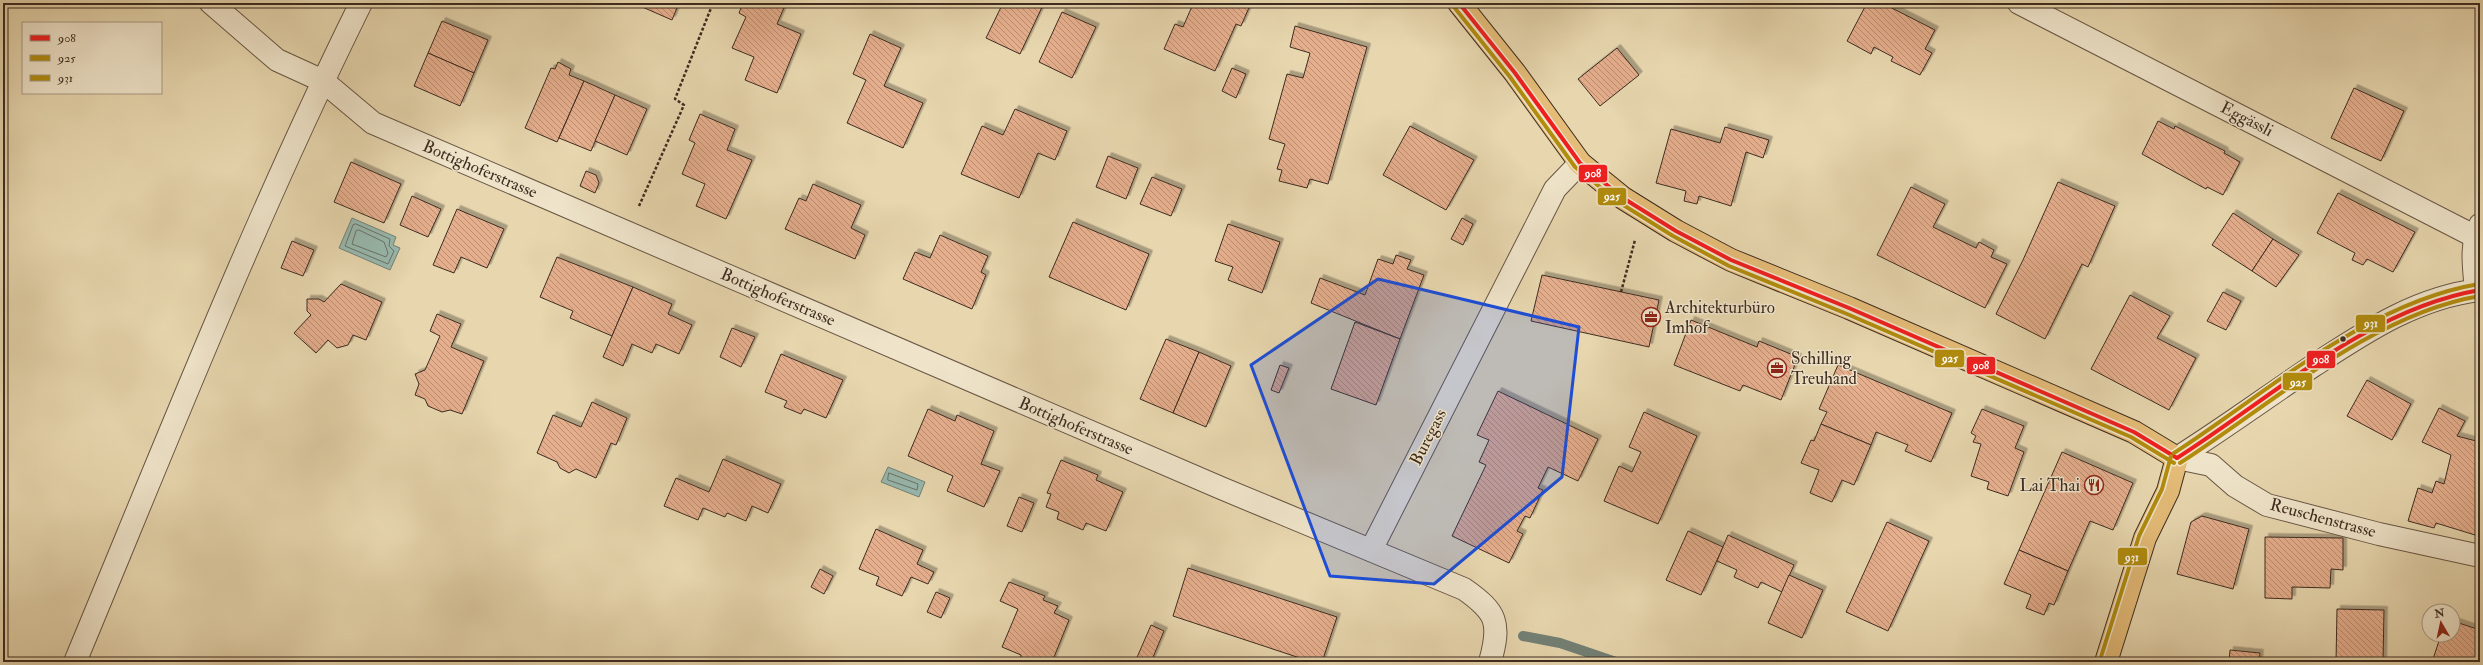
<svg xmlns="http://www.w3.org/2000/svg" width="2483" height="665" font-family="'IM FELL Double Pica',serif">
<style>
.water{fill:#97b9af;stroke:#738176}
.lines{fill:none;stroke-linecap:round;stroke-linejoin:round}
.shore{stroke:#6a7268;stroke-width:1}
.stream{stroke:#738176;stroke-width:10}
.building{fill:url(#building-back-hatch);stroke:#3d2c20;filter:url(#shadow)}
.minor-casing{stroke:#685644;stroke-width:24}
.major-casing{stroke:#3d2c20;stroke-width:24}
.path{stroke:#3d2c20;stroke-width:2.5;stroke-dasharray:3 2;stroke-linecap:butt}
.minor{stroke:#efe4ca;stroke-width:22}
.major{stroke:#e4bb77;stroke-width:22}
.bus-1-casing{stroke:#efe4ca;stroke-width:7}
.bus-2-casing{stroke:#efe4ca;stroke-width:7}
.bus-3-casing{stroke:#efe4ca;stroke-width:7}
.bus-1{stroke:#ef1f20;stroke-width:4}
.bus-2{stroke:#b18c0d;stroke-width:4}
.bus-3{stroke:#b18c0d;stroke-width:4}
.marked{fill:#1d4ed8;fill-opacity:0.2;stroke:#1d4ed8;stroke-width:3;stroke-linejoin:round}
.bus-dot{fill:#3d2c20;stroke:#efe4ca;stroke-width:1.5}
.labels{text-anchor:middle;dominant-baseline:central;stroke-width:3;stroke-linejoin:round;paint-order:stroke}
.street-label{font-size:17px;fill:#3d2c20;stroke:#efe4ca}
.poi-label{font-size:17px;fill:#3d2c20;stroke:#efe4ca;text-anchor:start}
.line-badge{stroke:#efe4ca;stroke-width:1.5}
.badge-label{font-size:11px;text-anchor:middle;font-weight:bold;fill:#fff}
</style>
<defs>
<pattern id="building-back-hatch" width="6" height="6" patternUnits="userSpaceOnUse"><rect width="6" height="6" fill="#e5ae8d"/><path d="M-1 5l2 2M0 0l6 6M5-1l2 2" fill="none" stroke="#bb8e73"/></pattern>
<filter id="shadow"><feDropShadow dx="3.5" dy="-3.5" stdDeviation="0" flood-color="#0004"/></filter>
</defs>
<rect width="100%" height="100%" fill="#e7d6ae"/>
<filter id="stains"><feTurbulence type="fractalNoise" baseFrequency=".005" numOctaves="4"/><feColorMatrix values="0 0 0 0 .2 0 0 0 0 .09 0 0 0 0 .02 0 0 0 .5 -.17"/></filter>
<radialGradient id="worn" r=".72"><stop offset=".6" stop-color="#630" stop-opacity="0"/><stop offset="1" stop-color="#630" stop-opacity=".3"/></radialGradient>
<g class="water">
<polygon points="352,218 396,237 393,245 400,248 390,270 339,248"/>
<polygon points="888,467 925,482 919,497 881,482"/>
</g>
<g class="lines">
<g class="shore">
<polygon points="356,224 390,239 389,246 394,251 388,264 345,246 353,225"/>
<polygon points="359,230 384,242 388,253 386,257 352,244 356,231"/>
<polygon points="889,473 918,484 917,490 888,480"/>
</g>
<g class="stream">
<polyline points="1523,636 1560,643 1616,662"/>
<polyline points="2051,662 2053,662"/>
</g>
</g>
<g class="building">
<polygon points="632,3 641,3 640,6"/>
<polygon points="641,3 679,3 672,20 640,6"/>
<polygon points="743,3 786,3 777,24 801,34 777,93 745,80 754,57 732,48 746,17 739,13"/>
<polygon points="1003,3 1044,3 1020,54 986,38"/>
<polygon points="1190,3 1251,3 1241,26 1236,24 1215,71 1164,49 1175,24 1183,27 1193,4"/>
<polygon points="1328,3 1346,3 1345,7"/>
<polygon points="1867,3 1882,3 1935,30 1925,49 1932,53 1920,75 1891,61 1893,57 1874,47 1871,54 1847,41"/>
<polygon points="1062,12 1096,27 1072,78 1039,62"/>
<polygon points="442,21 488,40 474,73 428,53"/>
<polygon points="1295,26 1367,47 1328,184 1310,179 1307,188 1279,181 1282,170 1277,169 1285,144 1269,139 1287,74 1303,78 1310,53 1290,47"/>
<polygon points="870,34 901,48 884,86 923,103 903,148 847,123 866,80 853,74"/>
<polygon points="1617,48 1639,75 1600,106 1578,79"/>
<polygon points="428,53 474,73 460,106 414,86"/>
<polygon points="558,62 571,69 569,75 584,81 557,142 525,128 551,68 555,69"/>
<polygon points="1232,68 1246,74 1236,98 1222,91"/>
<polygon points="584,81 615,95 591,151 559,138"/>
<polygon points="2354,88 2404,111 2381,161 2331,138"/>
<polygon points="615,95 647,109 627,155 595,141"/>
<polygon points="1015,109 1067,131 1055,160 1038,153 1019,198 961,174 982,126 1003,135"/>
<polygon points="700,114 735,129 727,150 752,160 726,219 696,206 705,184 682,174 695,143 689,140"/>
<polygon points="2158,121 2174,129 2175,126 2225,151 2224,153 2240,162 2223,195 2207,187 2206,189 2142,154"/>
<polygon points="1410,126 1474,160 1446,210 1383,175"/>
<polygon points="1725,127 1769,140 1763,158 1746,152 1731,206 1699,196 1697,204 1684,201 1686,191 1656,183 1671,129 1720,143"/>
<polygon points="1108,156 1138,168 1126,199 1096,187"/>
<polygon points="351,162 401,184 384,223 334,202"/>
<polygon points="586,171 596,175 599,183 595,193 580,186"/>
<polygon points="1152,177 1182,189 1171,216 1140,204"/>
<polygon points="2058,182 2115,206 2088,267 2082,264 2045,339 1996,314 2023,260"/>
<polygon points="813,184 861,205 851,228 865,235 855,259 785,229 799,198 806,201"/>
<polygon points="1911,187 1945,204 1933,227 1976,248 1979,242 1994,250 1991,257 2007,264 1985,308 1877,255"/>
<polygon points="2338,193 2415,232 2393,272 2367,259 2363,265 2352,260 2355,253 2317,233"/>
<polygon points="412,196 441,209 428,237 400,225"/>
<polygon points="457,209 504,229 487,268 461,257 454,273 433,265"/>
<polygon points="2233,213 2273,239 2252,271 2212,245"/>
<polygon points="1462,218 1473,224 1463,245 1451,239"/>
<polygon points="1073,222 1149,254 1126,310 1049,277"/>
<polygon points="1228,224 1280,242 1262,293 1228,280 1233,267 1215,261"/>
<polygon points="940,235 988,256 981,272 986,275 972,309 903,279 915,252 930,258"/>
<polygon points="2273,239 2299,255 2276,287 2252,271"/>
<polygon points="292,241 314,250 303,276 281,268"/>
<polygon points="1396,255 1411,260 1407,269 1424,275 1400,339 1311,303 1320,278 1365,295 1378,259 1393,264"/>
<polygon points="557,257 633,287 612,336 570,318 573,311 540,297"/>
<polygon points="1542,275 1659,300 1649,347 1531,321"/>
<polygon points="341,284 382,302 366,340 353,335 348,345 337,348 328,340 316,353 294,333 311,315 307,311 307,299 319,299 324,302"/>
<polygon points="633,287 672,304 668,314 692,325 679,354 656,344 652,353 632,344 623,366 603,357"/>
<polygon points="2223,292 2241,301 2226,330 2207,321"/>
<polygon points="2130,295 2170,316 2157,338 2196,358 2169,410 2091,369"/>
<polygon points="437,314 461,324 451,347 484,361 462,414 450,410 442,412 428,406 425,399 415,395 419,384 415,374 425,370 440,336 430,331"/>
<polygon points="1691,320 1757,347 1759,341 1798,357 1781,400 1743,385 1740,391 1674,365"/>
<polygon points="1355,322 1400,339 1376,405 1331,389"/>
<polygon points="732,328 755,337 741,367 720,357"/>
<polygon points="1166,339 1199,352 1173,413 1140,399"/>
<polygon points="2480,351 2480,389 2479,389 2476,352"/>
<polygon points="1199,352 1231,366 1206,427 1173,413"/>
<polygon points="781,354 843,380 826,418 804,409 801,414 784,407 787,401 765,392"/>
<polygon points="1280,365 1289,368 1279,393 1271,390"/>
<polygon points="1838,365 1952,413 1931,462 1905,451 1908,445 1876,432 1871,445 1821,424 1827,412 1819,409"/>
<polygon points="2367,380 2411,404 2392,440 2347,416"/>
<polygon points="1498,391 1598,439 1578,481 1548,467 1538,488 1543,490 1530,518 1525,516 1517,531 1523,534 1509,563 1452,536 1486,465 1479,462 1489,440 1477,435"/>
<polygon points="592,402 627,418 616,445 611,443 596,478 576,469 569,473 560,468 557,462 537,453 553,415 581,427"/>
<polygon points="2439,408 2465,421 2457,436 2480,442 2480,515 2475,535 2436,523 2434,528 2408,521 2418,488 2432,493 2436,481 2444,484 2451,455 2422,442"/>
<polygon points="928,409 955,421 957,415 994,431 981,464 1000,471 984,507 947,491 953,476 908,456"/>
<polygon points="1982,409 2024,426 2015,448 2024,452 2008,496 1987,489 1989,482 1971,476 1981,444 1973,442 1976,436 1971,433"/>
<polygon points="1644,412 1697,436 1658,524 1604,501 1619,466 1632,472 1641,452 1629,447"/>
<polygon points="1821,424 1871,445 1854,485 1842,480 1832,502 1810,493 1819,470 1801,463 1811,440 1814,441"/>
<polygon points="2062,452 2133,483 2113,530 2090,521 2068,571 2019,550"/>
<polygon points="723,459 781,484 768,513 752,506 746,521 727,513 725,517 703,508 698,520 664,506 676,478 709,492"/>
<polygon points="1061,460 1098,475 1096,480 1123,492 1106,531 1086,523 1083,530 1057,519 1059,512 1046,507 1051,494 1047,493"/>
<polygon points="1019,497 1034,503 1022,532 1007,526"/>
<polygon points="2202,516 2249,529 2233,589 2177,574 2191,522"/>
<polygon points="1887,522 1929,541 1888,631 1846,612"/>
<polygon points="876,529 923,550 917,564 934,572 928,584 911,577 902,596 876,585 879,577 859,569"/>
<polygon points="1688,531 1723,547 1701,595 1666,580"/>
<polygon points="1728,535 1794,565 1782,592 1761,582 1758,588 1734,577 1737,570 1717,561"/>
<polygon points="2265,537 2343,538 2343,570 2331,569 2330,588 2292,587 2292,599 2265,598"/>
<polygon points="2019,550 2068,571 2054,605 2049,603 2044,615 2026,608 2031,595 2004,584"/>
<polygon points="1188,568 1337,617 1322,662 1312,662 1173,616"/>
<polygon points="820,569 833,576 824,594 811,587"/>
<polygon points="1789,575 1823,590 1802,638 1768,623"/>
<polygon points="1009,582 1045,596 1043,600 1058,606 1054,613 1069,620 1052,662 1020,662 1021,655 1002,647 1018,609 1000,601"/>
<polygon points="936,592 950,598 941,618 927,612"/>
<polygon points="2337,609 2384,610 2383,662 2336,662"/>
<polygon points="2453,621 2480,630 2480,662 2432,662 2441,635 2453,635"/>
<polygon points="1151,625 1164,631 1151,662 1135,662"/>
<polygon points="2230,650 2260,653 2259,662 2229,662"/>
</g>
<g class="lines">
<g class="minor-casing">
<g id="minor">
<path d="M211 3 277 60 323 81 373 123 1221 488 1464 589C1497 612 1501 623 1490 662"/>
<polyline points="2019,3 2474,236"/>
<path d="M2476 290C2474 268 2470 245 2480 225"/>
<path d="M2177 458C2223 429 2267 397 2313 366 2365 332 2417 297 2480 290"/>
<polyline points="2177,458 2211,465 2235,486 2267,505 2379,534 2480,556"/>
<polyline points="1371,550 1555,189 1580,163"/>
<path d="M75 662C167 441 255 217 361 3"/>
</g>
</g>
<g class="major-casing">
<polyline id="major" points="1459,3 1515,73 1580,163 1623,198 1676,231 1731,260 1849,308 2134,432 2177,458 2168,491 2145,538 2106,662"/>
</g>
<g class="path">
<polyline points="639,206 684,105 675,99 713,3"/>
<polyline points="1621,292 1635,240"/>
<polyline points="2399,661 2400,662"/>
</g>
<use href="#minor" class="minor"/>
<use href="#major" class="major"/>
<g class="bus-1-casing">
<g id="bus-1">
<polyline points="1459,3 1515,73 1580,163 1623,198 1676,231 1731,260 1849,308 2134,432 2177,458"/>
<path d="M2177 458C2271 398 2368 309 2480 290"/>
</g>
</g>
<g class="bus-2-casing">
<g id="bus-2">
<polyline points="1454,7 1510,77 1575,167 1620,203 1673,236 1729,266 1847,314 2131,437 2174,463"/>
<path d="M2180 463C2272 404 2372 314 2480 296"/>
</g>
</g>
<g class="bus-3-casing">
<g id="bus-3">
<path d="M2174 453C2268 392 2366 303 2479 284"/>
<polyline points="2100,660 2139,536 2162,489 2171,456"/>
</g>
</g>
<use href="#bus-1" class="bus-1"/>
<use href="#bus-2" class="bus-2"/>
<use href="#bus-3" class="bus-3"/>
</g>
<path class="marked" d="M1378 279 1579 327 1562 477 1434 584 1330 576 1251 365Z"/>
<defs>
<g id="office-ring" transform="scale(1)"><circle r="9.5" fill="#efe4ca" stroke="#8f2418" stroke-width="1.5"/><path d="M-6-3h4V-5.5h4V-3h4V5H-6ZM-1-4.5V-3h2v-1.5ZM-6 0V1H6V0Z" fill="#8f2418"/></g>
<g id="restaurant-ring" transform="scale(1)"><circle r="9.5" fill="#efe4ca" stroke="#8f2418" stroke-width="1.5"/><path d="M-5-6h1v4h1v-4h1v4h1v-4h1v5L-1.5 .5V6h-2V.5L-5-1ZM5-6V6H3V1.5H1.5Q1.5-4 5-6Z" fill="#8f2418"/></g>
</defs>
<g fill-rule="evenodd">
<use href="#office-ring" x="1651" y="317"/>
<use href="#office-ring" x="1777" y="368"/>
<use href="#restaurant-ring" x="2094" y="485"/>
</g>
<circle class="bus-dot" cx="2343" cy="339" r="3.5"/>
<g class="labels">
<g class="street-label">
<text transform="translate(2247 119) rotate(27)">Eggässli</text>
<text transform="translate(480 169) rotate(23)">Bottighoferstrasse</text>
<text transform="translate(778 297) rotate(23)">Bottighoferstrasse</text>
<text transform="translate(1076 426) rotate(23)">Bottighoferstrasse</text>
<text transform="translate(1428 437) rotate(-63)">Buregass</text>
<text transform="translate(2323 518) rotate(15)">Reuschenstrasse</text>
</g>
<g class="poi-label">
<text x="1665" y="307">Architekturbüro<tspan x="1665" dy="20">Imhof</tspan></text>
<text x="1791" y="358">Schilling<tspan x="1791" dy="20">Treuhand</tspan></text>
<text x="2080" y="485" text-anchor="end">Lai Thai</text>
</g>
</g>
<g class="line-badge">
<rect x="1578" y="164" width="30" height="19" rx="4" fill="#ef1f20"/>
<rect x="1597" y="187" width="30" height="19" rx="4" fill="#b18c0d"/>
<rect x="2355" y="314" width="31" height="19" rx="4" fill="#b18c0d"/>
<rect x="1934" y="349" width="31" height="19" rx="4" fill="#b18c0d"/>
<rect x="2306" y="350" width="30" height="19" rx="4" fill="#ef1f20"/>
<rect x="1966" y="356" width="30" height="19" rx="4" fill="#ef1f20"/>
<rect x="2282" y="372" width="31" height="19" rx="4" fill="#b18c0d"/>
<rect x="2117" y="547" width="31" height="19" rx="4" fill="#b18c0d"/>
</g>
<g class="badge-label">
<text x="1593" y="177">908</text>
<text x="1612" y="200">925</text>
<text x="2371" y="327">931</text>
<text x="1950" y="362">925</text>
<text x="2321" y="363">908</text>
<text x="1981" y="369">908</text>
<text x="2298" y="386">925</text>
<text x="2132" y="561">931</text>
</g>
<rect width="2483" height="665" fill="none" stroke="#e7d6ae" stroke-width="16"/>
<rect x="4" y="4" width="2475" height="657" fill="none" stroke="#3d2c20" stroke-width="2"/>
<rect x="8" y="8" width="2467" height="649" fill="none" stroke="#3d2c20"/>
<rect x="22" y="22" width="140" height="72" fill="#efe4ca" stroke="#a89a86"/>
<rect x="30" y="35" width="20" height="6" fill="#ef1f20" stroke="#a89a86"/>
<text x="58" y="42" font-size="12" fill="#3d2c20">908</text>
<rect x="30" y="55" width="20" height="6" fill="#b18c0d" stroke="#a89a86"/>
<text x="58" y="62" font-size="12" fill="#3d2c20">925</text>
<rect x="30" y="75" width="20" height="6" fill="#b18c0d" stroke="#a89a86"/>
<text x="58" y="82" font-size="12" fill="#3d2c20">931</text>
<g transform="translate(2441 623) rotate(351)"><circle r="19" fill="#efe4ca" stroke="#a89a86"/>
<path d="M0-3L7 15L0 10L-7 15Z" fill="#8f2418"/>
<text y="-6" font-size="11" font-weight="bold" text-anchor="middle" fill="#3d2c20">N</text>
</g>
<rect width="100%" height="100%" filter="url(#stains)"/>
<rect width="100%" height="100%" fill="url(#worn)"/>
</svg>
